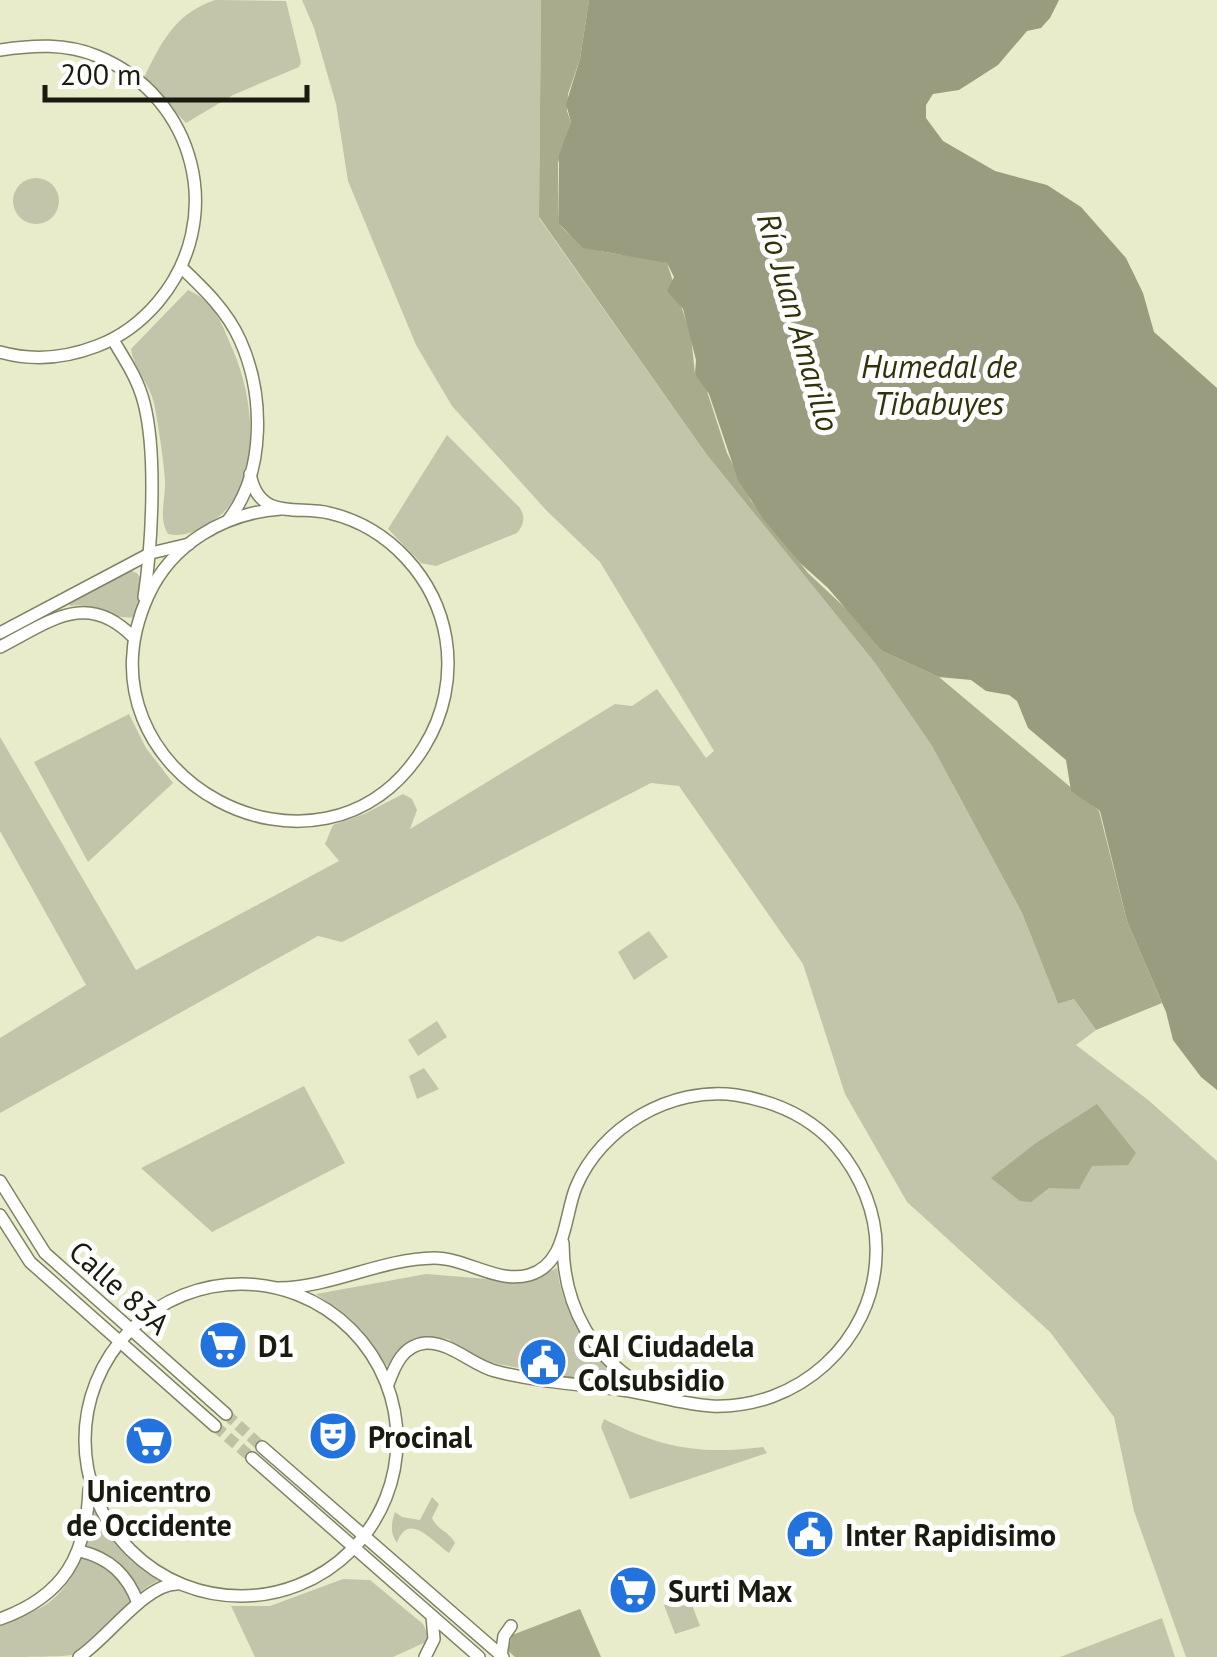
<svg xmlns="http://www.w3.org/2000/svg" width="1217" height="1657" font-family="'PT Sans',sans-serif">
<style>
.green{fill:#c3c5ab}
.forest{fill:#a8ab8c}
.water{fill:#999c7e}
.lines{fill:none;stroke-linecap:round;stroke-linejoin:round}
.minor-tunnel{stroke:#c0c2a5;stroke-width:11;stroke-dasharray:11 5.5;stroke-linecap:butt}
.minor-casing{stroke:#808264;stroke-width:14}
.minor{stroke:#fff;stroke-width:11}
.labels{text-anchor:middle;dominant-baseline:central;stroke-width:10;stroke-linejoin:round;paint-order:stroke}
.street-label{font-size:30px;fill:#1a1b0f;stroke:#fff}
.poi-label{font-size:30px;font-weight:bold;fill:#1a1b0f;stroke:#fff;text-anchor:start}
.water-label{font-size:32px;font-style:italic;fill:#31320a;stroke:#fff}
</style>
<rect width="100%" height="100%" fill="#e9eccb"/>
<g class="green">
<path d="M215 0 286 1 301 62 299 67 233 95 186 123 143 80C160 44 175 13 215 0Z"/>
<polygon points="302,0 541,0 539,218 707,455 875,663 932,746 1022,913 1058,1004 1074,999 1096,1030 1076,1045 1147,1099 1217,1161 1217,1657 1186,1657 1134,1511 1114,1417 1050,1332 907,1202 845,1094 803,964 679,786 651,783 342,942 318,936 0,1113 0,1038 86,985 0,831 0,737 136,970 339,861 325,844 333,825 364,814 403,794 412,799 417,810 410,829 615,704 632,706 657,689 706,758 714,751 600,562 547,511 452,406 416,345 348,181 336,104 314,28"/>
<circle cx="36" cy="201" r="23"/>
<path d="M188 290C216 302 222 325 233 350 256 404 265 494 205 526 193 533 181 537 168 534 158 518 166 498 165 480 163 456 159 431 155 408 152 386 134 370 131 349Z"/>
<path d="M447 435 519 507C526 516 524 525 517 533L436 566 421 563 388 529Z"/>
<path d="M129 570 137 573 142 581 135 617C111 621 95 601 70 606L68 601Z"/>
<polygon points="129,714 146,748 173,783 88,862 34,762"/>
<polygon points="649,931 668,957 634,980 618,952"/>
<polygon points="437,1021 447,1037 418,1056 408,1040"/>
<polygon points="424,1068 439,1089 417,1099 409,1076"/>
<polygon points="304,1086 345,1163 212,1232 141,1168"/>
<path d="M557 1268C562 1308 581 1340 609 1369L601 1383 481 1361 448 1339 434 1337 406 1345 387 1366 351 1320 316 1294 426 1274 526 1282Z"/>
<path d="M604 1419C661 1448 700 1455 763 1447L767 1453 630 1499 601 1427Z"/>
<path d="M432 1497 439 1504 432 1518C438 1531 449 1531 455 1543L449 1553C431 1540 408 1511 397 1543 390 1534 391 1523 395 1512L402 1517 420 1520Z"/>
<path d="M93 1502C109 1535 128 1562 163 1579 125 1592 109 1638 72 1655 58 1657 17 1657 0 1657V1626C14 1619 30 1614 44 1606 76 1585 94 1538 93 1502Z"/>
<polygon points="343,1579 370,1580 423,1624 428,1634 426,1642 393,1657 255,1657 231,1606 270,1606"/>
<polygon points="689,1597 700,1626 675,1634 664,1605"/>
<polygon points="1162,1618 1175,1657 1060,1657"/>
</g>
<g class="forest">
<path d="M541 0H589L580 59 568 94 567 111 571 122 558 163 559 224C593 263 624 249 667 263L691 336 695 374 704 382 727 453 751 501 808 573 856 618 882 651 939 677 1099 811 1127 921 1162 1003 1096 1030 1074 999 1058 1004 1022 913 932 746 875 663 707 455 539 217Z"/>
<polygon points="1097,1104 1136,1153 1128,1165 1092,1166 1079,1189 1049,1188 1031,1202 1020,1201 991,1178 1036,1143"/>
<polygon points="580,1609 601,1657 515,1657 508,1651 512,1635"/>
</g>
<polygon class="water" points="589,0 1059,0 1050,18 1041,28 1027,31 998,65 959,90 933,94 926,105 926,118 943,141 995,171 1047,185 1081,207 1126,258 1143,293 1154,332 1217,388 1217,1090 1201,1077 1173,1040 1166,1012 1127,921 1100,811 1071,791 1066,760 1028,728 1017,701 1009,695 986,691 971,680 939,677 882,651 828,588 800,563 764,520 738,480 709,394 695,374 696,360 683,309 667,291 674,277 667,263 583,248 559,224 559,155 571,122 566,104 580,59"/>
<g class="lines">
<g class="minor-tunnel">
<polyline points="226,1414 262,1447"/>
<polyline points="215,1426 252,1458"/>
</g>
<g class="minor-casing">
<g id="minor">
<path d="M0 50C33 45 66 43 97 56 197 97 227 220 158 302 141 322 121 337 97 346 66 358 32 361 0 352"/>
<path d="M182 268C205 290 227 311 240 340 264 393 266 471 229 519"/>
<path d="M113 340C125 360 138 379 144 403 157 453 152 545 144 597"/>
<path d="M250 474C253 487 257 498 270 505 287 513 311 508 329 513 389 527 436 578 446 639 452 677 444 715 424 747 323 912 67 775 148 596 172 543 225 513 281 509"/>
<polyline points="0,633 151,553 189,544"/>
<path d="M0 647C49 622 87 589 134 638"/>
<polyline points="0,1181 45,1253 226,1414"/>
<polyline points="0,1215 30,1262 215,1426"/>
<path d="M563 1243C563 1305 593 1362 651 1390"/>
<circle cx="241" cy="1440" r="156"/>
<path d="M279 1288C333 1287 380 1259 434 1258 466 1258 498 1284 529 1275 567 1264 564 1216 576 1187 601 1127 671 1086 736 1095 773 1101 809 1116 835 1145 861 1175 878 1215 876 1255 874 1342 797 1410 711 1406 681 1404 652 1394 622 1390 580 1384 536 1382 495 1371 472 1365 451 1342 426 1343 403 1345 395 1365 388 1384"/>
<polyline points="262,1447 503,1657"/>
<polyline points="252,1458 479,1657"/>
<path d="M80 1551C109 1558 127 1574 138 1603"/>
<path d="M0 1619C64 1596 86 1556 89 1490"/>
<polyline points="501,1656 504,1636 511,1626"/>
<path d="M79 1657C108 1638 145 1584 177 1584"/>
<polyline points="425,1657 434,1639 432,1616"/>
</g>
</g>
<use href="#minor" class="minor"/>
</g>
<defs>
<g id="supermarket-disc" transform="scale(2.5)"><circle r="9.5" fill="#2373de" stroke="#fff"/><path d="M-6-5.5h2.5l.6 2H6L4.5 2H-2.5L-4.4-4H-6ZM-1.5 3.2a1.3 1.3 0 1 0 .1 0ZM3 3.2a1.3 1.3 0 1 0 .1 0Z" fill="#fff"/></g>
<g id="civic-disc" transform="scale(2.5)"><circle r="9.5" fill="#2373de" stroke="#fff"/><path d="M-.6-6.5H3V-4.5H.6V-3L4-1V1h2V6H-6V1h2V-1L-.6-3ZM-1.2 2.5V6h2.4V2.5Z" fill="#fff"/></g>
<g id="theatre-disc" transform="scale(2.5)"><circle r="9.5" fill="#2373de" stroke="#fff"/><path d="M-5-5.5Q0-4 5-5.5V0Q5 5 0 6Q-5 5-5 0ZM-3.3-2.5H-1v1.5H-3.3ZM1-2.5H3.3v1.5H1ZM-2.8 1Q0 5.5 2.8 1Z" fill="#fff"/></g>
</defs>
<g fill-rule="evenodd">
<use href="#supermarket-disc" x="223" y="1345"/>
<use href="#civic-disc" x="543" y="1362"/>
<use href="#theatre-disc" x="333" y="1436"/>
<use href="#supermarket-disc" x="149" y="1441"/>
<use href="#civic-disc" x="810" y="1534"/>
<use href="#supermarket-disc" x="633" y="1590"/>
</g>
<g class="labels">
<g class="street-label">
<text transform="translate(120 1287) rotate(42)">Calle 83A</text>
</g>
<g class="poi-label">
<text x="258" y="1345">D1</text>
<text x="578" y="1345">CAI Ciudadela<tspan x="578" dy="34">Colsubsidio</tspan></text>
<text x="368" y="1436">Procinal</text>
<text x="149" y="1490" text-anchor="middle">Unicentro<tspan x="149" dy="34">de Occidente</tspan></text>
<text x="845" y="1534">Inter Rapidisimo</text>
<text x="668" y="1590">Surti Max</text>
</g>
<g class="water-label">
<text transform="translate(799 322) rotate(74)">Río Juan Amarillo</text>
<text x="939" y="366">Humedal de<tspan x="939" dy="37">Tibabuyes</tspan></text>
</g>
</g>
<path d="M45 85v15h262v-15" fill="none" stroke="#1a1b0f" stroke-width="5"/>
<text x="60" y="85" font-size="30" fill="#1a1b0f" stroke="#ffffff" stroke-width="8" paint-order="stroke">200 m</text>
</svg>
